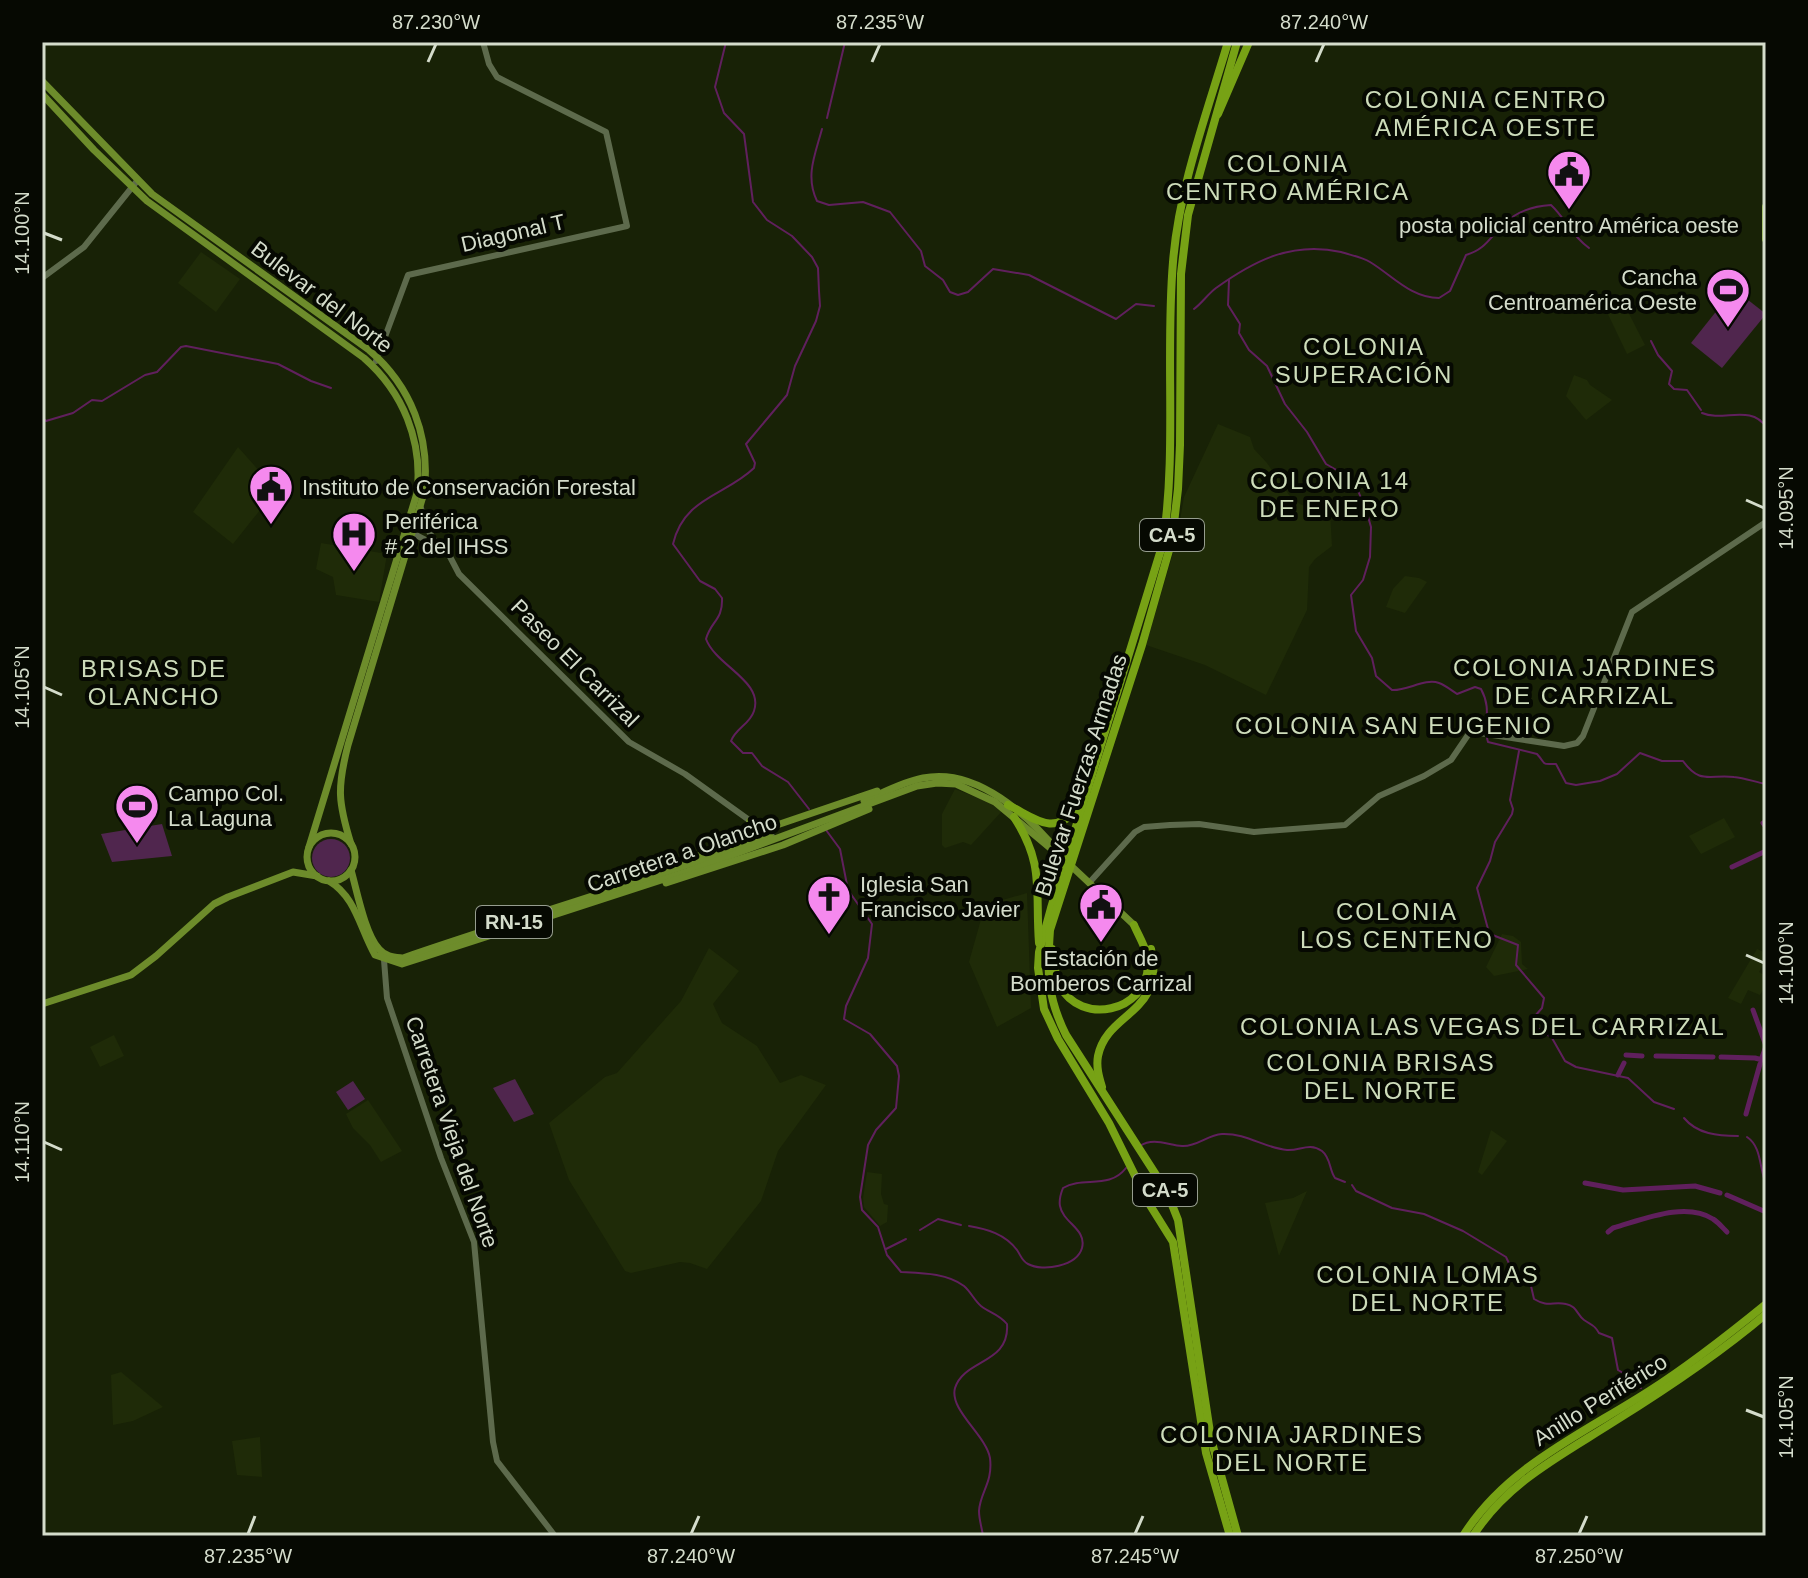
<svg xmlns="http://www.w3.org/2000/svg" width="1808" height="1578" font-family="Helvetica,sans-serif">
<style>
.built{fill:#1f2b08}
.green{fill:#50264e}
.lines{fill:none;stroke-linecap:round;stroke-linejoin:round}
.stream{stroke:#60205d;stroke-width:2}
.canal{stroke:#60205d;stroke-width:5}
.minor{stroke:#5d6a4c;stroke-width:6}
.major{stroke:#6d8c2b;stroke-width:7}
.highway{stroke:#77a215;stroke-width:8}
.ticks{fill:none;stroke:#d4dccb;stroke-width:3}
.labels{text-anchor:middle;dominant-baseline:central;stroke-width:8;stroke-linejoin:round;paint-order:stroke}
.shield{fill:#060902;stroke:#969d8f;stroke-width:2}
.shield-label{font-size:20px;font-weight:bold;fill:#d4dccb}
.poi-label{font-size:22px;fill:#d4dccb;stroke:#060902;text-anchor:start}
.street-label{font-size:22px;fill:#d4dccb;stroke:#060902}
.neighbourhood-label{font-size:24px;letter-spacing:2px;fill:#cddcba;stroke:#060902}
.neatline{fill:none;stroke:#d4dccb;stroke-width:3}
.ticks-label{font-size:20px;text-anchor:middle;fill:#d4dccb}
</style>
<rect width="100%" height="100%" fill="#182206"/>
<g class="built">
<polygon points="201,252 240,279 216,312 178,283"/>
<polygon points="1622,300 1645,345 1627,354 1605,308"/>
<polygon points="1574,375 1587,380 1590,385 1612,400 1586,420 1566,396"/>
<polygon points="1218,424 1250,437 1254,449 1267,463 1289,495 1300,504 1314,510 1330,511 1332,546 1315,559 1309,567 1307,610 1266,695 1205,665 1146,645 1176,543 1184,497"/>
<polygon points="238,447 276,490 233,544 193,512"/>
<polygon points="321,543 387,554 379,602 336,595 333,577 316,569"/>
<polygon points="1405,576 1419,578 1427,582 1405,613 1386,607 1393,589"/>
<polygon points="955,789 986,801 1002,811 971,845 963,842 945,848 942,845 942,814"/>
<polygon points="1724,818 1735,837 1701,854 1689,836"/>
<polygon points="1027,893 1031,1008 997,1027 969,962 985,905"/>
<polygon points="1502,934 1513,936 1521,942 1522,964 1528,969 1494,976 1486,967"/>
<polygon points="709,948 739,971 713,1004 722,1023 757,1046 780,1083 801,1075 826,1085 778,1151 761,1201 707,1269 690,1263 680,1262 631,1273 625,1271 569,1180 549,1123 605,1077 617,1073 681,1001"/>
<polygon points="1757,949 1766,953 1766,960 1759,972 1766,976 1766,985 1760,995 1748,990 1741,1004 1728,998"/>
<polygon points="114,1035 124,1056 100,1067 90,1047"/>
<polygon points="368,1100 402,1151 381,1162 370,1145 353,1128 346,1114"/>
<polygon points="1491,1130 1507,1141 1482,1175 1478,1172"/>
<polygon points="867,1172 882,1174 881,1194 884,1204 888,1205 887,1222 880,1226 864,1207 863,1198"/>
<polygon points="1307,1191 1279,1256 1265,1203 1293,1198"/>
<polygon points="121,1372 163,1407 133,1421 113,1425 111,1375"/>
<polygon points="260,1437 262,1477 237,1475 232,1441"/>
</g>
<g class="green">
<polygon points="1734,289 1766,314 1722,368 1691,343"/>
<polygon points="162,824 172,856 112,862 101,834"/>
<circle cx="331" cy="858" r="19"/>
<polygon points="515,1079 534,1114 514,1122 493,1088"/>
<polygon points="353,1081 365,1099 348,1110 336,1092"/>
</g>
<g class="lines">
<g class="stream">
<path d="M726 42 715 87 724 113 744 134 753 202 767 220 792 236 812 257 818 268 819 291 820 306 816 321 795 366 787 395 746 444 755 463 754 468C725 496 684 497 673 544L700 581 715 589 722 598C723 620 711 621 706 639 716 666 764 681 754 711 750 724 736 728 731 741L743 753H752L762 766 788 782 809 809"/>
<polyline points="827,118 845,42"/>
<path d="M822 129C815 155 805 176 817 201L829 205 863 202 890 212 921 251 925 266 943 280 950 292 958 295 968 292 993 269 1029 275 1116 319 1136 304 1154 306"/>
<path d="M1229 280 1228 305 1240 324 1239 333 1249 350 1267 366 1285 404 1307 432 1326 464 1347 476 1359 493 1367 513 1371 527 1370 557 1363 580 1351 595 1356 631 1372 658 1376 676 1392 690C1407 691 1425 678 1439 683 1445 685 1451 690 1457 694L1475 687 1481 689C1493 711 1482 724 1488 742L1537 754C1547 765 1540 764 1556 764L1566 783 1576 785 1600 781 1617 774 1640 753 1662 761H1683C1700 785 1710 774 1734 777 1745 778 1755 782 1766 784"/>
<path d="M1194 309C1202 303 1208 294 1216 288 1255 260 1293 241 1341 252 1350 255 1362 257 1370 262 1393 276 1411 298 1439 298L1450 291 1466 255C1486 249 1490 237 1504 224 1516 212 1534 206 1551 205 1566 219 1570 234 1589 248"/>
<polyline points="1651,341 1658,355 1672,371 1669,384 1674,389 1687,390 1701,410"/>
<path d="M1702 413C1723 422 1751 404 1766 427"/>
<polyline points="42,417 46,421 73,413 92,400 102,401 145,375 157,372 181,347 186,346 278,364 311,381 331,388"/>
<polyline points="1519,751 1510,800 1513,809 1512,814 1495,842 1490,861 1477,888 1488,929 1490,934 1518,945 1516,965 1544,998 1542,1008 1535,1016 1536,1027 1552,1038 1565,1061 1576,1067 1628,1078 1654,1102 1674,1109"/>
<path d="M826 830 840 849 848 890 872 924 868 958 846 1006 844 1019 870 1034 897 1066 899 1076 896 1108 876 1130 868 1145 860 1197 862 1210 878 1227 887 1255 901 1272C921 1273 947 1273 964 1286 971 1292 974 1300 981 1306 990 1313 999 1314 1007 1324 1010 1364 964 1359 955 1388 949 1410 986 1435 990 1458 993 1483 980 1492 979 1511 979 1520 982 1528 983 1536"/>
<path d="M1684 1118C1697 1134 1718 1136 1738 1136"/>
<path d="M1747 1137C1762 1147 1759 1168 1766 1184"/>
<path d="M1140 1146C1153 1137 1168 1145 1182 1146 1197 1147 1207 1135 1222 1134 1247 1133 1264 1148 1287 1150 1300 1151 1309 1142 1322 1151 1331 1158 1329 1170 1335 1178L1345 1182"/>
<path d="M1352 1185 1356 1191 1392 1208 1424 1214 1463 1231 1506 1257 1515 1276 1531 1286 1534 1299C1549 1308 1552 1301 1566 1304 1577 1306 1577 1315 1584 1320 1591 1325 1594 1324 1599 1333L1612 1338 1618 1370 1628 1376"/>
<path d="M969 1226C987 1229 1005 1234 1017 1250 1021 1256 1022 1261 1028 1264 1043 1272 1077 1266 1082 1248 1087 1229 1063 1223 1060 1206 1059 1201 1061 1193 1063 1188 1083 1176 1109 1190 1126 1168"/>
<polyline points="920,1230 938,1219 961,1225"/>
<polyline points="886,1249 906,1239"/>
<polyline points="1632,1379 1641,1388"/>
</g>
<g class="canal">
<polyline points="1763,823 1766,827"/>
<polyline points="1732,867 1766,851"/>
<polyline points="1753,1010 1766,1046 1761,1060"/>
<polyline points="1626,1055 1642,1056"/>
<polyline points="1656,1056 1713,1057"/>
<polyline points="1721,1057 1755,1058 1766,1061"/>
<polyline points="1618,1075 1624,1063"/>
<polyline points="1746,1114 1760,1064"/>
<polyline points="1585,1183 1623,1190 1695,1186 1720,1193"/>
<polyline points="1727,1195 1766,1212"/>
<path d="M1608 1232 1613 1228C1642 1220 1685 1201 1713 1219 1718 1222 1723 1228 1727 1232"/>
</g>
<g class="minor">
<polyline points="42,278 84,247 137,181"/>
<polyline points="376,361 408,275 627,226 606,132 497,77 489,64 483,42"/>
<polyline points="421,508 426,527 435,541"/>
<polyline points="410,532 447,551 459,574 629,742 685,774 774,838"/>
<polyline points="1089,883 1135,832 1144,827 1170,825 1199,824 1254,832 1345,825 1379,796 1424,776 1451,760 1468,735 1473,732 1564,746 1577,743 1583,736 1632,612 1766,522"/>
<polyline points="384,960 387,998 441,1158 474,1242 493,1442 497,1461 555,1536"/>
</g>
<g class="major">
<path d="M42 81 152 194 369 350C411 386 431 437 424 493L348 745C337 788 338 802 351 844"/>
<path d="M42 94 94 150 147 201 364 358C403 392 423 441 417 493L309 847"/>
<path d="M864 801C883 793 902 782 923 778 977 767 1029 816 1060 854"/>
<polyline points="750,821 774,826 877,791"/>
<circle cx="331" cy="857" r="24"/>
<polyline points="664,868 749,837 754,828 750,821"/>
<path d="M351 870C357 891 365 934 379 949 386 957 394 957 403 958 525 916 649 880 770 836"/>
<path d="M329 881C356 897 360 929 375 955L402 964 427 956 689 871 917 786 937 783 956 784 995 802 1067 862 1134 925"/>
<polyline points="666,883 783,845 869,809"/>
<polyline points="42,1004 131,975 156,956 214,904 228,897 293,872 317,876"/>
</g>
<g class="highway">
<path d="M1228 42C1207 113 1179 187 1173 262 1165 355 1177 450 1163 543L1051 908 1039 952 1038 968 1044 1009 1058 1039 1109 1123 1148 1202 1173 1242 1206 1453 1230 1536"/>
<path d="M1237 42 1188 215 1181 274 1180 445 1178 489 1172 540 1142 645 1050 930C1047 972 1047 997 1066 1035L1167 1192 1178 1220 1211 1439 1238 1536"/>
<polyline points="1218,114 1249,42"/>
<polyline points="1766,207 1766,239"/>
<path d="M1008 805C1035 818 1052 837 1078 809"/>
<path d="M1014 817C1045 865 1035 890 1039 943"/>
<path d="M1052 949C1054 961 1054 974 1060 986 1081 1026 1146 1012 1148 966 1148 950 1140 939 1134 925"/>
<path d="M1102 1087C1099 1077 1096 1067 1098 1056 1107 1011 1166 1014 1151 949"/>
<polyline points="1148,1202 1148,1192 1153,1187 1166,1192"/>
<path d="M1463 1536C1506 1467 1582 1434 1649 1391 1690 1365 1728 1335 1766 1304"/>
<path d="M1473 1536C1507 1482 1562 1455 1615 1421 1668 1388 1719 1354 1766 1314"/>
</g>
</g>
<path class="ticks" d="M428 62 436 44M872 62 880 44M1316 62 1324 44M44 233 62 240M1746 500 1764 508M44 687 62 695M1746 955 1764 963M44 1142 62 1150M1746 1410 1764 1417M248 1534 255 1516M691 1534 699 1516M1135 1534 1143 1516M1579 1534 1587 1516"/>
<defs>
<g id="civic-pin" transform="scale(2.3)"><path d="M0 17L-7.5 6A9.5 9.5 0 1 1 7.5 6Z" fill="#f589ee" stroke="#060902"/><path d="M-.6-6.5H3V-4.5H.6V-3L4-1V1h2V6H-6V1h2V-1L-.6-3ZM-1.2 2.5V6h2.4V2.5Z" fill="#111"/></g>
<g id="stadium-pin" transform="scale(2.3)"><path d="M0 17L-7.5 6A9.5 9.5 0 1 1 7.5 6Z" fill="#f589ee" stroke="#060902"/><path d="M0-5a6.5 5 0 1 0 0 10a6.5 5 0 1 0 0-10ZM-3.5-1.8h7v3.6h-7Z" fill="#111"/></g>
<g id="hospital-pin" transform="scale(2.3)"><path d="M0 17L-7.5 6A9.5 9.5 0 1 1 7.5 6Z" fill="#f589ee" stroke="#060902"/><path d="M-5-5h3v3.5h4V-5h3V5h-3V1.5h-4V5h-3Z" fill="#111"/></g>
<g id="church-pin" transform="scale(2.3)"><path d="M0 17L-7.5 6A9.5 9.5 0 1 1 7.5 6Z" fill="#f589ee" stroke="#060902"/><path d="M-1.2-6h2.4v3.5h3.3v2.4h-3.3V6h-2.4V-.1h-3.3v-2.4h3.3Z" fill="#111"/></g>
</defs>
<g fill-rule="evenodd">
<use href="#civic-pin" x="1569" y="172"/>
<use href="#stadium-pin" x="1728" y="290"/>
<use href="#civic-pin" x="271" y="487"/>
<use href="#hospital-pin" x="354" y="534"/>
<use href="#stadium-pin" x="137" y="806"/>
<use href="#church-pin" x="829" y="897"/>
<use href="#civic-pin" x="1101" y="905"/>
</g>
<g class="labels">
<g class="shield">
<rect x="1140" y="519" width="64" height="32" rx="6"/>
<rect x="476" y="906" width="76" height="32" rx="6"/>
<rect x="1133" y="1174" width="64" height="32" rx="6"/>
</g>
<g class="shield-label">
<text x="1172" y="535">CA-5</text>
<text x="514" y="922">RN-15</text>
<text x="1165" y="1190">CA-5</text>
</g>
<g class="poi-label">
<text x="1569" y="225" text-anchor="middle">posta policial centro América oeste</text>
<text x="1697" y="277" text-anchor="end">Cancha<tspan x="1697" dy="25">Centroamérica Oeste</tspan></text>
<text x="302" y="487">Instituto de Conservación Forestal</text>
<text x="385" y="521">Periférica<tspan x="385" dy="25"># 2 del IHSS</tspan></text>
<text x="168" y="793">Campo Col.<tspan x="168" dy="25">La Laguna</tspan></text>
<text x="860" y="884">Iglesia San<tspan x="860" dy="25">Francisco Javier</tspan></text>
<text x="1101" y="958" text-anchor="middle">Estación de<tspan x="1101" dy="25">Bomberos Carrizal</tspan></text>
</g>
<g class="street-label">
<text transform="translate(513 233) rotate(-13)">Diagonal T</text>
<text transform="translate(322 297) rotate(37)">Bulevar del Norte</text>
<text transform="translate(575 663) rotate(45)">Paseo El Carrizal</text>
<text transform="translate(1081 775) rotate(-72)">Bulevar Fuerzas Armadas</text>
<text transform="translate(682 853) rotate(-19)">Carretera a Olancho</text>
<text transform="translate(452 1132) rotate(71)">Carretera Vieja del Norte</text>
<text transform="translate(1600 1400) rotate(-32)">Anillo Periférico</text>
</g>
<g class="neighbourhood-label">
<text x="1486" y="99">COLONIA CENTRO<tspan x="1486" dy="28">AMÉRICA OESTE</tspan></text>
<text x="1288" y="163">COLONIA<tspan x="1288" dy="28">CENTRO AMÉRICA</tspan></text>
<text x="1364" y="346">COLONIA<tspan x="1364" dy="28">SUPERACIÓN</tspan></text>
<text x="1330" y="480">COLONIA 14<tspan x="1330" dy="28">DE ENERO</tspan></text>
<text x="1585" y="667">COLONIA JARDINES<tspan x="1585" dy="28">DE CARRIZAL</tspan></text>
<text x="154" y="668">BRISAS DE<tspan x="154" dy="28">OLANCHO</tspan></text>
<text x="1394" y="725">COLONIA SAN EUGENIO</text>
<text x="1397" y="911">COLONIA<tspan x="1397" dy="28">LOS CENTENO</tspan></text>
<text x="1483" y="1026">COLONIA LAS VEGAS DEL CARRIZAL</text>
<text x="1381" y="1062">COLONIA BRISAS<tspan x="1381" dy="28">DEL NORTE</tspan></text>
<text x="1428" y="1274">COLONIA LOMAS<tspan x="1428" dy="28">DEL NORTE</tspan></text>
<text x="1292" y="1434">COLONIA JARDINES<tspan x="1292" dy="28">DEL NORTE</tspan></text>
</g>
</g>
<rect width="1808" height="1578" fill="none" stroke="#060902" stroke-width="88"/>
<rect x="44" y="44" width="1720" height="1490" class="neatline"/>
<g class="ticks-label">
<text x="436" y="29">87.230°W</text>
<text x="880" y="29">87.235°W</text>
<text x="1324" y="29">87.240°W</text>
<text transform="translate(22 233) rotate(-90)" y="7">14.100°N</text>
<text transform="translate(1786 508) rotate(-90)" y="7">14.095°N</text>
<text transform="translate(22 687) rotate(-90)" y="7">14.105°N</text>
<text transform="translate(1786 963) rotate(-90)" y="7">14.100°N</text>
<text transform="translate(22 1142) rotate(-90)" y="7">14.110°N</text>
<text transform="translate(1786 1417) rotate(-90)" y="7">14.105°N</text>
<text x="248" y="1563">87.235°W</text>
<text x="691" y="1563">87.240°W</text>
<text x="1135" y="1563">87.245°W</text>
<text x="1579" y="1563">87.250°W</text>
</g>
</svg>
